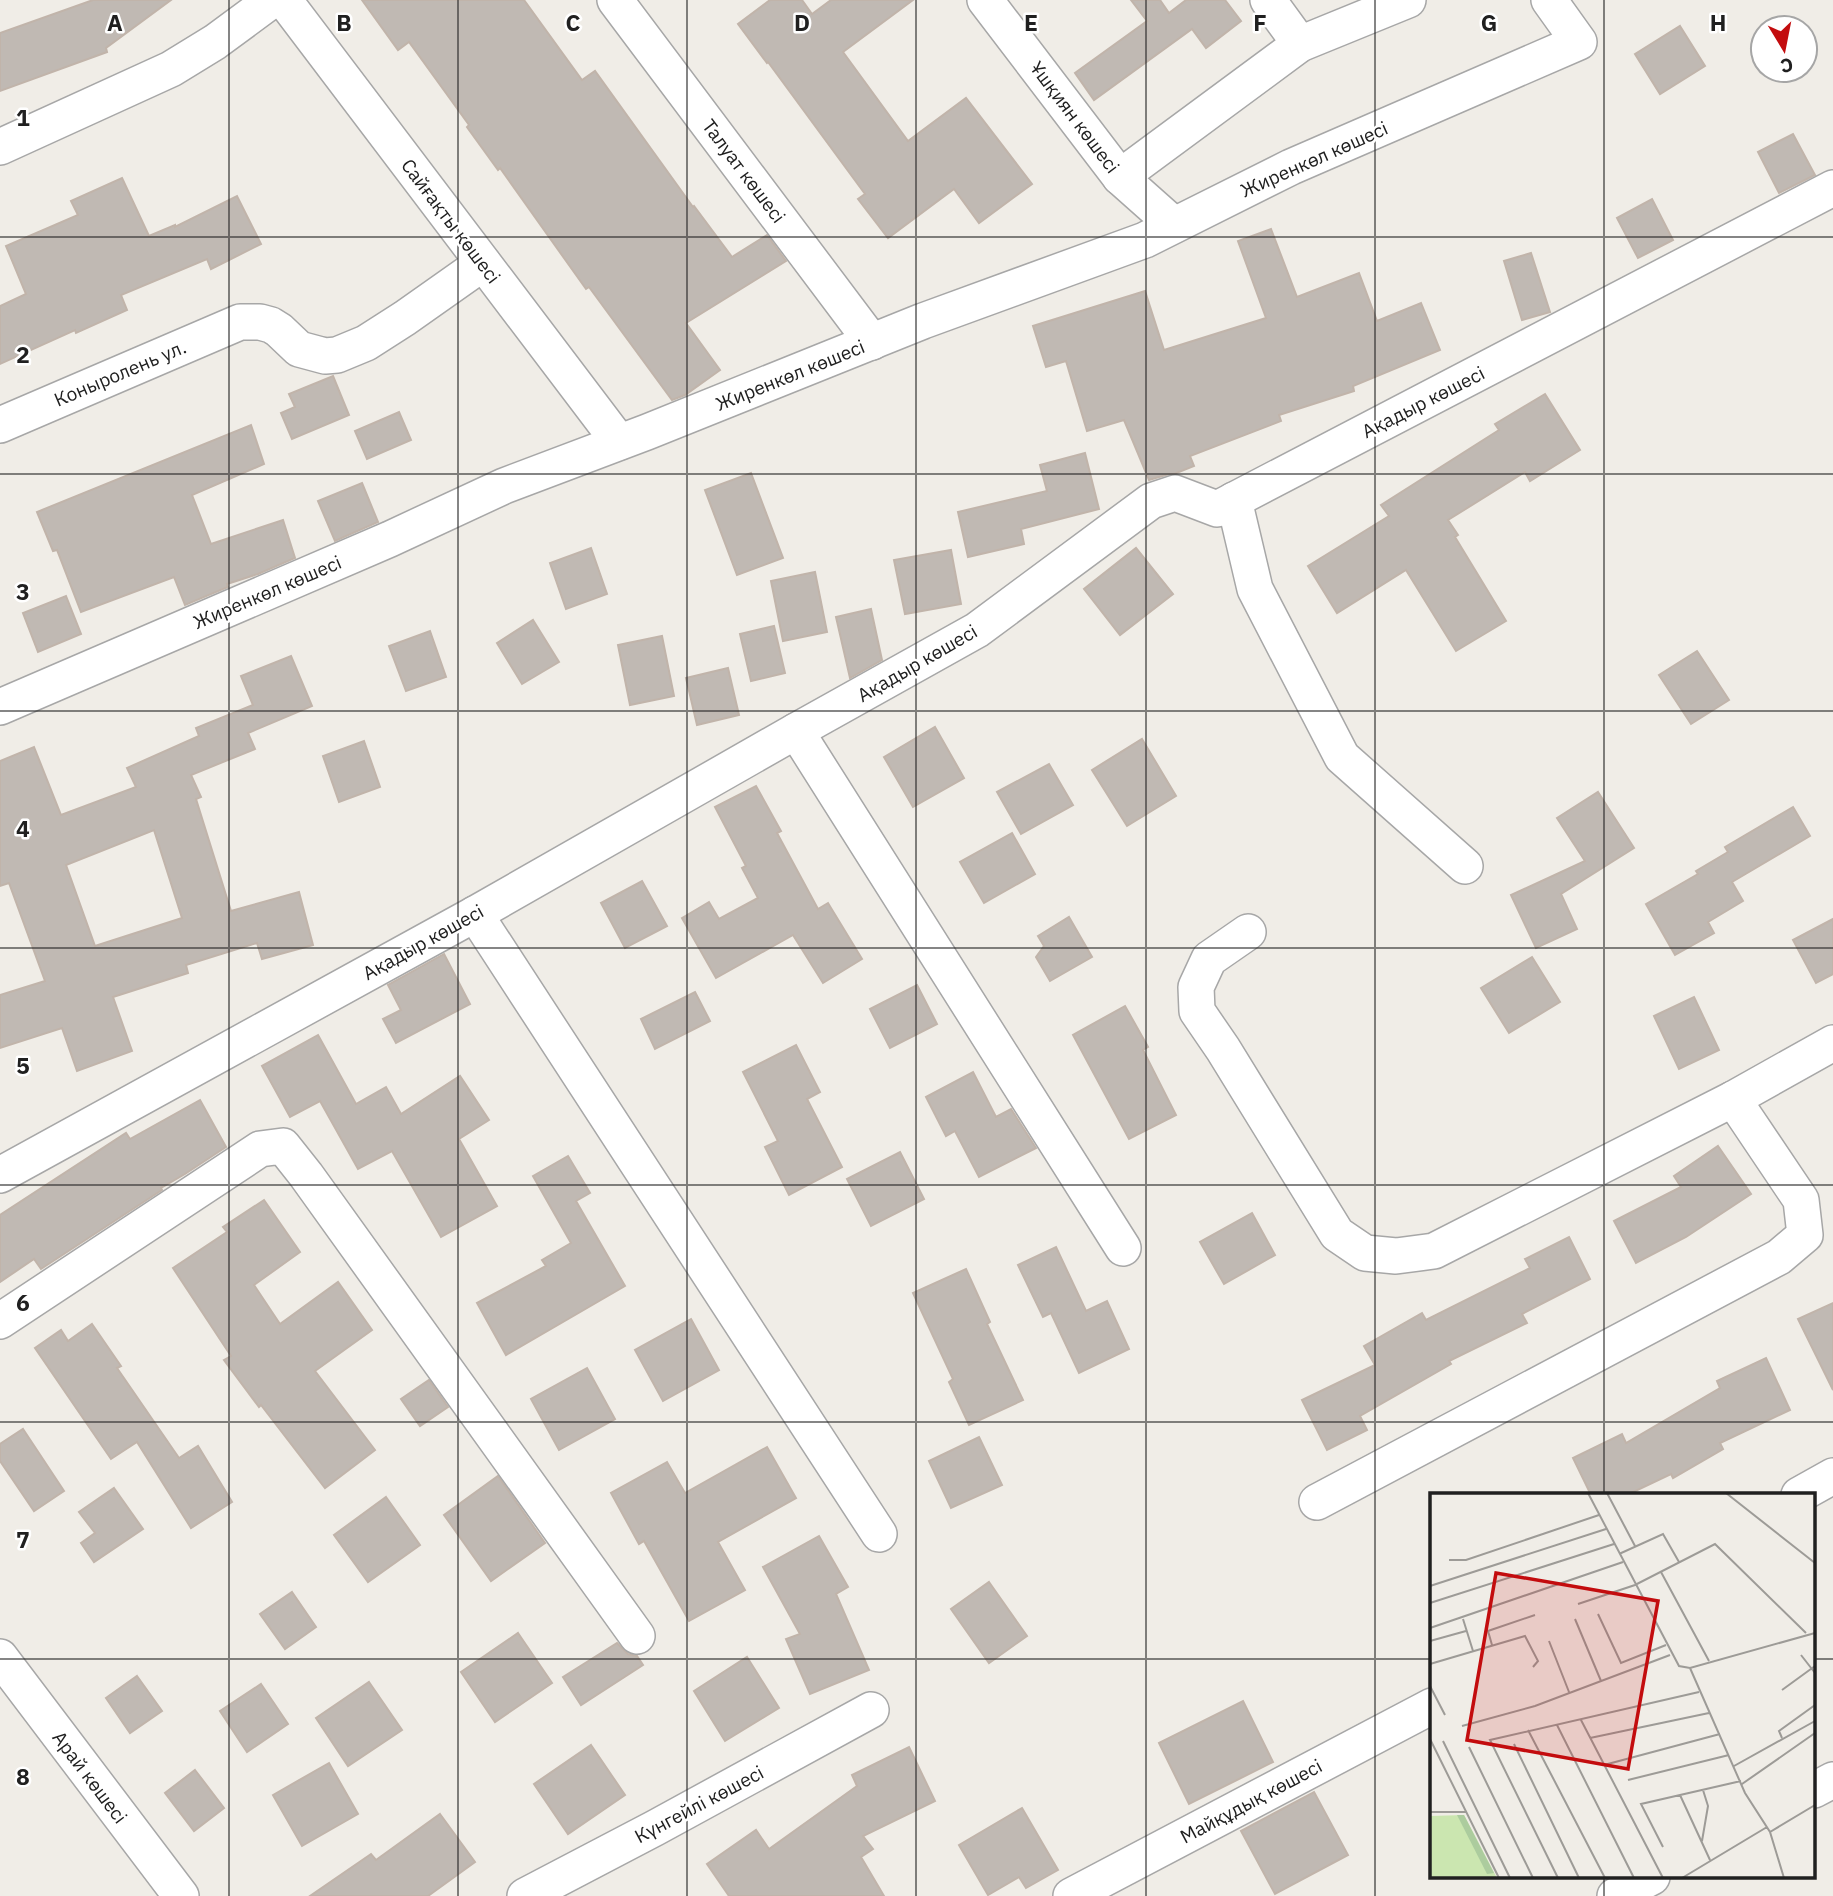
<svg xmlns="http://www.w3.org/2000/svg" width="1833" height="1896" font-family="'IBM Plex Sans',sans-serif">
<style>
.building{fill:#c0b9b3;stroke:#c1b4aa;stroke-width:2;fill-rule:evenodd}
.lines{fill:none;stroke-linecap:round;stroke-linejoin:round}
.minor-casing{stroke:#a7a7a7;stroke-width:38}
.minor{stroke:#fff;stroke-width:35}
.grid{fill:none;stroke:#202020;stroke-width:2;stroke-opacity:0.55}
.labels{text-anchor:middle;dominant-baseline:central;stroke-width:5;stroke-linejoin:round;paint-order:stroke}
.street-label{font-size:19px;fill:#202020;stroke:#fff}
.inset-road{fill:none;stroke:#9d9b97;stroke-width:2}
.view{fill:#c30c0e;fill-opacity:0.15;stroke:#c30c0e;stroke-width:3.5}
.inset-edge{fill:none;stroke:#202020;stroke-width:3.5}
.grid-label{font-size:23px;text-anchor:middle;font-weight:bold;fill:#202020;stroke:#fff;stroke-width:5;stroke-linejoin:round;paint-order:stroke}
</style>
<rect width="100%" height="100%" fill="#f0ede7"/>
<g class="building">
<polygon points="93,0 171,0 106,48 107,52 0,91 0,33"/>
<polygon points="362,0 524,0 582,80 595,71 693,207 694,206 732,257 767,235 786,261 686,323 720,370 685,395 672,400 589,287 586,289 500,168 498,170 467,127 469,125 409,42 398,50"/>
<polygon points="770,0 802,0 812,14 831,0 913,0 843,52 908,141 966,98 1032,184 979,223 954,189 888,238 858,199 865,194 768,62 767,63 738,24"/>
<polygon points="1131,0 1160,0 1169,13 1186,0 1225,0 1241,21 1206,48 1192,29 1094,100 1075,73 1147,21"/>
<polygon points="1680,26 1705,66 1660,94 1635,54"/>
<polygon points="1793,134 1815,175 1779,193 1758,152"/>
<polygon points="122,178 149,236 175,225 175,227 237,196 261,244 211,269 207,259 121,295 127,310 76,333 75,330 0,364 0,306 26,294 6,246 78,215 71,201"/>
<polygon points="1652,199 1673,240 1638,258 1617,218"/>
<polygon points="1271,229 1297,297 1359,273 1377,321 1421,303 1440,350 1353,386 1354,391 1279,415 1281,421 1190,456 1194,466 1174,474 1169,474 1149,480 1124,420 1087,431 1066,361 1046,367 1033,326 1145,291 1164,350 1266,318 1238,241"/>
<polygon points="1531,253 1550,312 1522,320 1504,261"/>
<polygon points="333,376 349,415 292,439 281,413 295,407 289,394"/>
<polygon points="1545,394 1580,450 1530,481 1525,472 1448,520 1458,535 1455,537 1506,621 1456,651 1406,570 1337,613 1308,566 1389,516 1381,505 1499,430 1495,424"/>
<polygon points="399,412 411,440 367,459 355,431"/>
<polygon points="251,425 264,464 192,495 211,544 283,520 295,558 258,574 227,584 228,587 185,605 174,577 81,612 57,550 53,551 37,512"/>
<polygon points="1085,453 1099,509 1021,529 1024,544 968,557 958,512 1047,491 1040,465"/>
<polygon points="751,473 783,558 737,575 705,490"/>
<polygon points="362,483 378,522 335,541 318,501"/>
<polygon points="591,548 607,594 566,609 550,563"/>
<polygon points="1136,548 1173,594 1120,635 1084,589"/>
<polygon points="951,550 961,604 905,614 894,560"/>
<polygon points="815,572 827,632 783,641 771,581"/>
<polygon points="66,596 81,634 38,652 23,613"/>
<polygon points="871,609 882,660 850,678 836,617"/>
<polygon points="533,620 559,662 522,684 497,643"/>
<polygon points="774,626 785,673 751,681 740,634"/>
<polygon points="430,631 446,677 406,691 389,646"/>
<polygon points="662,636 674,696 630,705 618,645"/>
<polygon points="1697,651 1729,700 1691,724 1659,675"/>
<path d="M291 656 312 706 248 733 255 749 191 775 201 797 196 799 231 911 299 892 313 945 262 959 257 943 186 965 188 973 113 997 132 1051 77 1071 62 1028 0 1048V995L45 981 9 883 0 886V761L34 747 61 815 136 787 127 768 199 736 196 728 253 705 241 676ZM154 830 182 918 95 946 66 865Z"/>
<polygon points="728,668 739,715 697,725 686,678"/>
<polygon points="935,727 964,778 913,807 884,757"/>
<polygon points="1142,739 1176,796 1127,826 1092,770"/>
<polygon points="364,741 380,787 339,802 323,756"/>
<polygon points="1049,764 1073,805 1021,834 997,792"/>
<polygon points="756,786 781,831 777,833 818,909 828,903 862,959 823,983 793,935 716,978 682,918 709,902 719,919 758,898 742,868 746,866 715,807"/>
<polygon points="1598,792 1634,848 1561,894 1577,929 1536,948 1511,895 1585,861 1557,818"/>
<polygon points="1793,807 1810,836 1732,882 1743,901 1708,922 1714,933 1675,955 1646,904 1698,874 1696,871 1728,852 1725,847"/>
<polygon points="1012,833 1035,874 984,903 960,862"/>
<polygon points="642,881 667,926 625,948 601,903"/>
<polygon points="1069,917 1092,957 1050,981 1036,957 1044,946 1038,936"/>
<polygon points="1833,919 1833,974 1816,983 1793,940"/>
<polygon points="444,954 470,1004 396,1043 383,1019 401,1010 388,985"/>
<polygon points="1532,957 1560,1002 1509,1033 1481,988"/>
<polygon points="917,985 937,1024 890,1048 870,1009"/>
<polygon points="695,992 710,1021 655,1049 641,1019"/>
<polygon points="1694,997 1719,1050 1679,1069 1654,1016"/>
<polygon points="1125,1006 1148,1047 1143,1050 1176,1115 1129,1139 1073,1035"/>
<polygon points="318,1035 356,1104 386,1087 401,1114 460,1076 489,1120 459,1139 497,1206 441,1237 392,1151 358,1169 320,1101 290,1117 262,1066"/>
<polygon points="796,1045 820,1092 807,1099 842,1167 789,1195 765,1147 778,1141 743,1072"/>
<polygon points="973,1072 996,1117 1011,1109 1036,1148 979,1177 955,1131 946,1136 926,1097"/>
<polygon points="200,1100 226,1147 185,1174 161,1188 162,1190 41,1269 34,1259 0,1282 0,1215 126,1133 130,1139"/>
<polygon points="1718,1146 1751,1194 1686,1237 1636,1263 1614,1221 1681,1187 1674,1176"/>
<polygon points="900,1152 924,1199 871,1226 847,1179"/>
<polygon points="568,1156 590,1193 576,1201 625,1286 506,1355 477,1303 546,1266 542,1260 571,1243 533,1176"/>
<polygon points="264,1200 300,1252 254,1285 280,1324 338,1282 372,1330 315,1371 375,1450 325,1488 261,1405 259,1407 224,1360 231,1356 173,1268 227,1232 223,1227"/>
<polygon points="1252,1213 1275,1255 1224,1284 1200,1242"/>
<polygon points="1569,1237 1590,1279 1522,1314 1527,1323 1449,1361 1451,1364 1360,1416 1367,1430 1327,1450 1302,1400 1375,1365 1364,1346 1422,1313 1426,1320 1530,1268 1525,1259"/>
<polygon points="1056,1247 1086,1311 1107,1301 1129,1349 1079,1373 1051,1313 1043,1317 1018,1265"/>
<polygon points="966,1269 990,1322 987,1324 1023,1400 969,1425 949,1382 953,1379 913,1293"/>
<polygon points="1833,1303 1833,1390 1798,1319"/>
<polygon points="691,1319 719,1370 663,1401 635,1350"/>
<polygon points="92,1324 121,1366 117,1368 179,1458 198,1446 232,1502 191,1528 137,1442 111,1459 35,1348 61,1330 68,1341"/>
<polygon points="1766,1358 1790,1410 1720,1443 1723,1449 1673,1478 1671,1474 1627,1495 1591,1495 1573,1458 1622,1434 1626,1443 1720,1388 1717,1381"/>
<polygon points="587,1368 615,1419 559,1450 531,1399"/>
<polygon points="429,1380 448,1407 420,1426 401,1399"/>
<polygon points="23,1429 64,1491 34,1511 0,1461 0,1444"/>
<polygon points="979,1437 1002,1485 951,1508 929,1461"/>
<polygon points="767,1447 796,1498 718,1542 745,1590 689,1621 644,1541 639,1544 611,1493 667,1462 685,1493"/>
<polygon points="498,1476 545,1543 491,1581 444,1515"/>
<polygon points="114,1488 143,1529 94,1562 81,1543 95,1533 79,1512"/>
<polygon points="386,1497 420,1545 368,1582 334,1535"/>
<polygon points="819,1536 848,1587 836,1594 869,1670 810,1694 786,1639 800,1634 763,1567"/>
<polygon points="989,1582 1027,1636 989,1663 951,1609"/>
<polygon points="292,1592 316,1627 285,1649 260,1614"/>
<polygon points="518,1633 552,1683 495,1722 461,1672"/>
<polygon points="617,1643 628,1654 637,1656 643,1665 581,1705 563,1677"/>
<polygon points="747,1657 779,1708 725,1741 694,1691"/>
<polygon points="137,1676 162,1711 130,1733 106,1698"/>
<polygon points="369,1682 402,1730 348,1766 316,1718"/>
<polygon points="261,1684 288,1724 247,1752 220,1711"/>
<polygon points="1243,1701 1273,1762 1189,1804 1159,1743"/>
<polygon points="591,1745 625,1795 568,1834 534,1784"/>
<polygon points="909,1747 935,1801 863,1836 873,1849 861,1857 884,1896 729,1896 707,1864 756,1830 769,1849 857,1786 852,1775"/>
<polygon points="329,1763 358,1814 302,1846 273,1795"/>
<polygon points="195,1770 224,1808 194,1831 165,1793"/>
<polygon points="1314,1792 1348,1855 1275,1894 1241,1831"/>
<polygon points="1022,1808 1058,1870 1026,1888 1019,1877 988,1895 959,1845"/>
<polygon points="440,1814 475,1862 428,1896 310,1896 371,1854 376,1860"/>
</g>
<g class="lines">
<g class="minor-casing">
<g id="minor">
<polyline points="284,0 619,442"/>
<polyline points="615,0 872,342"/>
<polyline points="985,0 1120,177 1174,225"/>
<polyline points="1268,0 1300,44"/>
<polyline points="0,147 171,69 215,42 272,0"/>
<polyline points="1120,177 1300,44 1408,0"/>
<polyline points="0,425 240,322 260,322 271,325 279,330 299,349 325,356 337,355 366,343 405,318 483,263"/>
<polyline points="1234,500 1255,589 1342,757 1465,866"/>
<polyline points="0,707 390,539 504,486 647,432 923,321 1145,240 1291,167 1579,42 1549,0"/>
<polyline points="796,731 1123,1248"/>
<polyline points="475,914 879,1534"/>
<polyline points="1248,932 1209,959 1196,987 1197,1011 1223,1049 1337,1234 1365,1253 1396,1256 1434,1251 1733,1099 1833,1043"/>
<polyline points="0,1175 475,914 796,731 977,630 1151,501 1175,493 1217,509 1833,188"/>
<polyline points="0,1321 260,1149 283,1146 306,1175 637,1636"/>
<polyline points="1799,1495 1833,1476"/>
<polyline points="1317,1502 1779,1257 1805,1235 1801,1200 1733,1099"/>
<polyline points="0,1657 181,1896"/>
<polyline points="1814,1790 1833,1780"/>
<polyline points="525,1896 655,1828 871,1710"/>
<polyline points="1071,1896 1432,1706"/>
<polyline points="1615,1896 1652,1877"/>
</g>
</g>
<use href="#minor" class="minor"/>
</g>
<path class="grid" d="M229 0V1896M458 0V1896M687 0V1896M916 0V1896M1146 0V1896M1375 0V1896M1604 0V1495M0 237H1833M0 474H1833M0 711H1833M0 948H1833M0 1185H1833M0 1422H1833M0 1659H1432M1814 1659H1833M1604 1877V1896"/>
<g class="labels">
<g class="street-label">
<text transform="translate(1075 117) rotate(53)">Ұшқиян көшесі</text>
<text transform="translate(1314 159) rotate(-24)">Жиренкөл көшесі</text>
<text transform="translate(744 171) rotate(53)">Талуат көшесі</text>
<text transform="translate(451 221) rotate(53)">Сайғақты көшесі</text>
<text transform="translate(120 373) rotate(-23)">Коныролень ул.</text>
<text transform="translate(790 375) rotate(-22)">Жиренкөл көшесі</text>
<text transform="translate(1423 402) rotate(-27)">Ақадыр көшесі</text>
<text transform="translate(267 592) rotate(-23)">Жиренкөл көшесі</text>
<text transform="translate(917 663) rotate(-30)">Ақадыр көшесі</text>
<text transform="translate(423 942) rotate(-29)">Ақадыр көшесі</text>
<text transform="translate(90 1777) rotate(53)">Арай көшесі</text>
<text transform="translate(1251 1801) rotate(-28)">Майқұдық көшесі</text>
<text transform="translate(699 1804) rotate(-28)">Күнгейлі көшесі</text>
</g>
</g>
<g transform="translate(1430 1493)">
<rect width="385" height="385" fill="#f0ede7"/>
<path d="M34 322 67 385H0V323Z" fill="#cbe6b0"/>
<path d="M27 322H34L64 380 57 381Z" fill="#accc9e"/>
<path class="inset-road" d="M158 0 249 173 260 175 385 140M177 0 205 53M296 0 385 70M189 61 233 41 249 69M19 67H36L169 22M231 79 279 168M0 93 176 36M0 110 184 51M148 111 205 92 285 51 376 140M168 121 191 170 236 152M33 126 43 158M145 126 171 188M0 135 193 69M0 148 36 138M119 148 139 199M62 152 58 138 105 122M371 162 385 180M0 171 95 143 108 168 103 174M260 175 315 300 340 339 354 385M0 193 15 222M352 197 385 173M151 227 233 385M127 232 204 385M32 233 105 213 240 162M98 237 175 385M160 245 279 220M352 245 349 238 385 212M0 246 69 385M13 248 80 385M84 251 149 385M39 254 103 385M174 272 290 241M304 273 385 228M198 287 299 262M312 291 385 240M250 302 280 367M0 319H36M340 339 385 312M272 348 278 313 273 297M233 354 211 311 311 288M128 385 60 247 269 199M252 385 337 334"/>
<path class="view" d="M66 80 228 108 198 276 37 247Z"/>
<rect width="385" height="385" class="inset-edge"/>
</g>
<g class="grid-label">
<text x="115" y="31">A</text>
<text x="344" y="31">B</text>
<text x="573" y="31">C</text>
<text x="802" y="31">D</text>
<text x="1031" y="31">E</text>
<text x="1260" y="31">F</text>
<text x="1489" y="31">G</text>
<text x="1718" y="31">H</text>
<text x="23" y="126">1</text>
<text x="23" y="363">2</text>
<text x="23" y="600">3</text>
<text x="23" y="837">4</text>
<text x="23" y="1074">5</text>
<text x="23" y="1311">6</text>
<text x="23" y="1548">7</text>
<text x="23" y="1785">8</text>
</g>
<g transform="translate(1784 49) rotate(170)"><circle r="33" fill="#ffffff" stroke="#a6a6a6" stroke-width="2"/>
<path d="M0-5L12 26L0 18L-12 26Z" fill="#c30c0e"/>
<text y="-10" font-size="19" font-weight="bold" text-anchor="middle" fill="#202020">С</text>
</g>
</svg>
